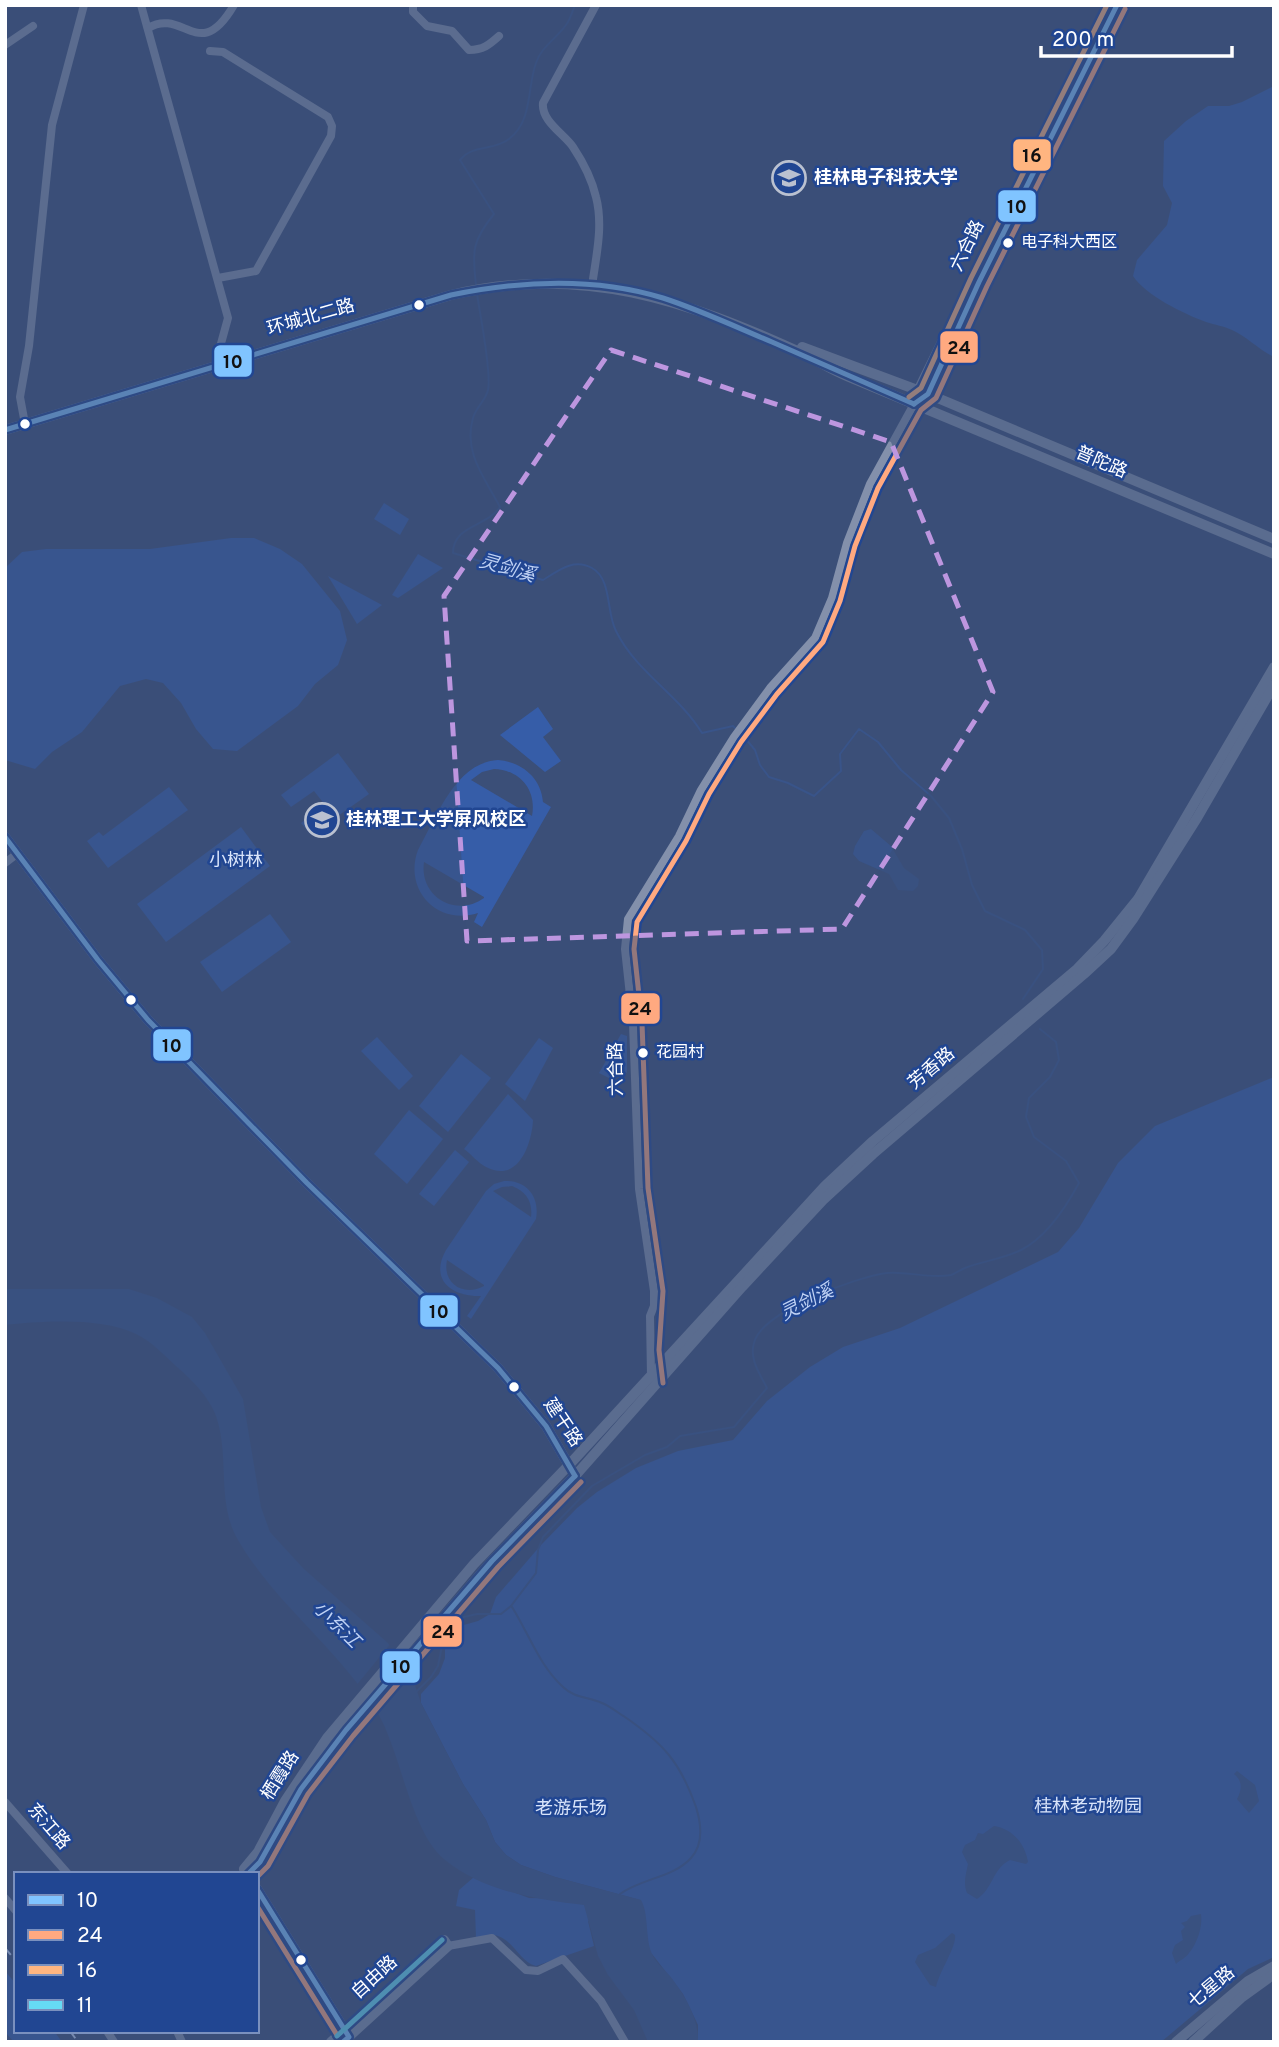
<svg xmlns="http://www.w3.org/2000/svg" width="1279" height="2047" font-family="Overpass,'Noto Sans SC',sans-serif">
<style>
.green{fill:#365da8;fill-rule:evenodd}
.water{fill:#395489}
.pier{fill:#3b4f78}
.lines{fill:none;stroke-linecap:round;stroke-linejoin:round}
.stream{stroke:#395489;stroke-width:2}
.ferry{stroke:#c0d2f4;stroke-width:2;stroke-dasharray:9 7;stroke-linecap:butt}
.minor{stroke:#8390ab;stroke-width:8}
.major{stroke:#8290aa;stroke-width:10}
.bus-1-casing{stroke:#214692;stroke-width:10}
.bus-2-casing{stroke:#214692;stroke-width:10}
.bus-3-casing{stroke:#214692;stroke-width:10}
.bus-4-casing{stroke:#214692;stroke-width:10}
.bus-1{stroke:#80c4ff;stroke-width:5}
.bus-2{stroke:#ffa980;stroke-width:5}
.bus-3{stroke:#ffb580;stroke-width:5}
.bus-4{stroke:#66dbf5;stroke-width:5}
.marked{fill:none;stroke:#bd96df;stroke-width:5;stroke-dasharray:14 9;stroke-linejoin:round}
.bus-dot{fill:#fff;stroke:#214692;stroke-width:2.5}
.labels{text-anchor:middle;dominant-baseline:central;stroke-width:5;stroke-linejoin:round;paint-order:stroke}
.bus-label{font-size:16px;fill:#fff;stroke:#214692;text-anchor:start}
.poi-label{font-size:18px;font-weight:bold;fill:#fff;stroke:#214692;text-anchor:start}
.street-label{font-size:18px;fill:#fff;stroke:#214692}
.park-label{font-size:18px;fill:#d9e4fa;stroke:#214692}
.water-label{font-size:19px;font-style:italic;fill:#c0d2f4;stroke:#214692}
.line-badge{stroke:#214692;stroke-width:2.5}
.pale-badge-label{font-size:19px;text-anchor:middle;font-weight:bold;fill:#111}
</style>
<rect width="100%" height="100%" fill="#3b4f78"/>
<g class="green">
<path d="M1274 86V357C1259 350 1246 336 1232 330 1224 326 1215 325 1206 322 1184 314 1145 295 1133 276L1137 260 1167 225 1172 203 1163 186 1164 141 1186 121 1208 106H1229L1242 102Z"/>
<polygon points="384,503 409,519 400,535 374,519"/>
<polygon points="231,538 254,538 280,549 302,564 340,611 347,640 338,665 315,684 298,706 237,751 213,749 196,729 181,703 163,683 146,679 120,686 82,732 52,752 35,769 5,760 5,568 22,552 46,549 150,549"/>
<polygon points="418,554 443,568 398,598 392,595"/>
<polygon points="328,576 382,605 357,624"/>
<polygon points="538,707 553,729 543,737 561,761 545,772 500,735"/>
<polygon points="338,753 369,794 311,835 301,823 325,805 314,791 291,807 281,795"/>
<path d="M498 760C521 762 541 777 543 802L551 807 482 927 474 922 478 913C438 926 403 890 418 850 436 818 456 762 498 760ZM494 769C520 770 537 790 532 816L471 780 482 772ZM424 862 484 897V898C456 918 419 897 424 862Z"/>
<polygon points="169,787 188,810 108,868 87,841 99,832 103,836"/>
<polygon points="241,827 270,866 166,942 137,904"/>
<polygon points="270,914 291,942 222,992 200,962"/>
<polygon points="621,1034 627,1036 627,1073 616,1067 609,1078 599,1073"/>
<polygon points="377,1037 413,1076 399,1090 361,1051"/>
<polygon points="539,1038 553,1048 525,1101 505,1084"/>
<polygon points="461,1054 491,1078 448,1132 419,1106"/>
<path d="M1274 1077V1957L1248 1969 1161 2042H698V2025L683 1994 652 1954 588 1921 594 1946 536 1966C519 1962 513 1938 494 1935 489 1935 481 1937 476 1938L475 1910 456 1906 459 1890 474 1877 529 1898 640 1900 555 1877 521 1865 506 1855 495 1842 486 1820 463 1784 421 1703V1694L439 1674 445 1658V1649L460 1626 478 1621 490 1614 496 1597 541 1545 577 1508 597 1492 636 1468 678 1451 733 1440 767 1401 810 1367 843 1347 900 1328 1058 1252 1079 1228 1118 1163 1155 1126Z"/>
<path d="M508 1094 533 1120C532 1144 518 1184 486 1167 478 1163 471 1154 464 1149Z"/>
<polygon points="409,1110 443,1139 407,1184 374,1154"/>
<polygon points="455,1150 469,1162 434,1206 419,1194"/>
<path d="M504 1181C527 1180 540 1197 536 1219L471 1319 467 1316 481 1296C452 1297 429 1280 446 1250L486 1191 494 1184ZM512 1186C526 1191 533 1202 531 1217L493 1191 502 1187ZM447 1260 484 1285V1286C464 1297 442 1284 447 1260Z"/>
<polygon points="5,1971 16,1984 16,2031 54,2031 62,2042 14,2042 5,2032"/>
</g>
<g class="water">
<polygon points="871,829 891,846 904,868 919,879 918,886 913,891 898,890 889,874 859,861 853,854 855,846 864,831"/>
<path d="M5 1289H129L157 1298 192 1317 205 1333 243 1399 261 1507 270 1532 304 1569 388 1643 413 1679 421 1703 463 1784 486 1820 495 1842 506 1855 521 1865 555 1877 641 1900C649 1914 645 1938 652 1954 656 1963 664 1969 670 1976 684 1994 699 2018 698 2042H648L634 2010 608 1975 598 1956 584 1905C537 1900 483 1891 445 1860 410 1832 401 1751 377 1712 339 1649 275 1604 238 1540 216 1503 230 1456 216 1416 209 1397 192 1380 177 1367 164 1355 151 1341 136 1334 101 1317 43 1321 5 1325Z"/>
<path d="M1237 1771 1255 1785 1259 1801 1249 1813 1237 1799C1242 1790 1243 1781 1234 1774Z"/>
<path d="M994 1826C1013 1829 1025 1844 1028 1862L1026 1864 1010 1860C992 1869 993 1889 977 1899L967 1893C963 1883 966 1874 968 1864L962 1852 965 1845 975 1840 978 1833 983 1834Z"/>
<path d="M1201 1914C1203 1926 1197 1944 1189 1953 1186 1958 1180 1960 1176 1964L1172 1953 1175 1945 1183 1940 1181 1931 1185 1927 1181 1923 1187 1921 1191 1916Z"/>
<path d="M952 1933 955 1935C957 1946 939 1972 936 1987L930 1985 915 1962 918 1955 935 1948Z"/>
</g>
<polygon class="pier" points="392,1642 411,1671 374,1714 355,1687"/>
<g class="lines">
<g class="stream">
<path d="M476 285C472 251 472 241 494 214L460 160C473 144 494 151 509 139 533 121 527 87 536 63 541 47 556 39 566 25 570 20 572 12 575 5"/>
<path d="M477 294C480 314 492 374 488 390 486 400 476 407 473 418 463 453 485 478 500 507 487 527 453 525 453 553L543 580C559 570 574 558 592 568 612 579 606 612 616 631 636 672 679 695 702 733L733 726 735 728"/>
<polyline points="740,732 755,750 760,765 769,777 788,783 814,796 841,771 840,754 859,729 878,742 901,770 931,796 949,818 962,849 972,885 985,911 1025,930 1042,950 1043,969 1023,999"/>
<path d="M512 1607C529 1634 539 1665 563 1687 574 1698 589 1697 602 1703 610 1706 618 1713 625 1717 664 1744 680 1762 696 1807 701 1823 704 1844 691 1858 673 1878 642 1878 620 1894"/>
<path d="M417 1691 431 1677 438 1666 442 1646 459 1621 464 1617 477 1614H501L511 1606 536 1573 538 1550 543 1537 592 1486 645 1455 667 1447 680 1436 734 1427 767 1388C760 1374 749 1359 754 1343 762 1311 856 1277 887 1273 907 1271 930 1279 951 1275 955 1274 960 1270 965 1268 983 1261 1003 1259 1021 1250 1047 1237 1066 1207 1079 1183L1066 1161 1034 1137 1026 1117 1029 1098 1050 1077 1059 1060 1056 1042 1040 1029"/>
</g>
<g class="ferry">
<polyline points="5,1948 16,1961"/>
<polyline points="70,2031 78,2042"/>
</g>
<g class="minor">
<polyline points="141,5 228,318 217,358 218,364"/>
<path d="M413 5V12L427 26 452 31 469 50C483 50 489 45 499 36"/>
<path d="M148 28C184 7 199 65 234 5"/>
<polyline points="5,45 33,26"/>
<polyline points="210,51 223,52 328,117 332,126 331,136 256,271 218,278"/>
<path d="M593 279C597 252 603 224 596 197 592 180 583 162 573 147 564 134 541 121 543 103L596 5"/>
<polyline points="25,424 20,397 29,346 52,125 84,5"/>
<polyline points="5,863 18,853"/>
<polyline points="651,1376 650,1316 654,1306 654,1291 639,1189 633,1023 625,949 628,919 679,836 701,790 734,737 770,688 815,638 832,598 847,543 870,484 914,404"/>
<polyline points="5,1802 68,1874"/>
<polyline points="5,1898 16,1911"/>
<polyline points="448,1946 492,1938 526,1970 538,1971 563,1959 601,2001 625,2042"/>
<polyline points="107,2031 114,2042"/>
<polyline points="177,2031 182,2042"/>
</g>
<g class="major">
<polyline points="802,347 928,394 1274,539"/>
<polyline points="916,395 1108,5"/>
<polyline points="925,396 928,394 979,282 1117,5"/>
<path d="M5 430 451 295C582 264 686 300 804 354 818 361 832 370 847 376L1274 554"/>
<polyline points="5,837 98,960 148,1020 307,1183 498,1368 546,1426 571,1469"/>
<polyline points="247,1874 244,1869 258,1852 285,1801 327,1738 474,1564 569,1465 825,1186 873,1141 1077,969 1104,941 1138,899 1274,667"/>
<polyline points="248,1874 260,1862 301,1789 346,1730 492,1561 575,1476 742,1287 823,1200 873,1154 1084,974 1111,949 1133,919 1197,818 1274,685"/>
<polyline points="257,1889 347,2034"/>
<polyline points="331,2042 444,1940 448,1946 343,2042"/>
<polyline points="1176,2042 1248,1981 1274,1966"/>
<polyline points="1193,2042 1241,1998 1274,1974"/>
</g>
<g class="bus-1-casing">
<g id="bus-1">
<polyline points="914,404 928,394 979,282 1117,5"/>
<path d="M5 430 451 295C519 281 595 277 663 298 700 310 736 327 772 342 819 363 867 383 914 404"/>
<polyline points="5,837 98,960 148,1020 307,1183 498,1368 546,1426 575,1476"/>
<polyline points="248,1874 260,1862 301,1789 346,1730 492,1561 575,1476"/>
<polyline points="257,1889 349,2037 343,2042"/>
</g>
</g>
<g class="bus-2-casing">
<g id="bus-2">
<polyline points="663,1383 659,1350 663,1291 648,1188 642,1023 634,949 637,922 686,841 709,794 741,742 777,694 823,642 840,601 855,546 878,488 921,410 936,398 987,286 1125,9"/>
<polyline points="257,1877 268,1866 308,1794 353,1736 498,1567 581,1482"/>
<polyline points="257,1906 337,2035"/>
</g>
</g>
<g class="bus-3-casing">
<polyline id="bus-3" points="909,397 921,388 971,278 1107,5"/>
</g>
<g class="bus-4-casing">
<polyline id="bus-4" points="337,2036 442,1940"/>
</g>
<use href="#bus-1" class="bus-1"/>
<use href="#bus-2" class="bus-2"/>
<use href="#bus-3" class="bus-3"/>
<use href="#bus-4" class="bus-4"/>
</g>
<path d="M0 0H1279V2047H0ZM611 350 891 442 993 692 842 929 467 941 444 596Z" fill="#3b4f78" fill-opacity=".55" fill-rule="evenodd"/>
<path class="marked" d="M611 350 891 442 993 692 842 929 467 941 444 596Z"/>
<defs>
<g id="university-ring" transform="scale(1.75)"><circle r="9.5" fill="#214692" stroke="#bac1d0" stroke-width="1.5"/><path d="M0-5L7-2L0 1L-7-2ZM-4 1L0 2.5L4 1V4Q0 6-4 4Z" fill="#bac1d0"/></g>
</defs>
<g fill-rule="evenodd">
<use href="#university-ring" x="789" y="178"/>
<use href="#university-ring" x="322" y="820"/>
</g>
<g class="bus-dot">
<circle cx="1008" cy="243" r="6"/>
<circle cx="419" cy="305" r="6"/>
<circle cx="25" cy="424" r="6"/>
<circle cx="131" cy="1000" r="6"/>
<circle cx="643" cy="1053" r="6"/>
<circle cx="514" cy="1387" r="6"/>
<circle cx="301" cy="1960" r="6"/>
</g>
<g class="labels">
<g class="bus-label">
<text x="1021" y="243">电子科大西区</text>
<text x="656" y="1053">花园村</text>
</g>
<g class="poi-label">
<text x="814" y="178">桂林电子科技大学</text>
<text x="346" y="820">桂林理工大学屏风校区</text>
</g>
<g class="street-label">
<text transform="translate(968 246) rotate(-64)">六合路</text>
<text transform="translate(311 318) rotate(-16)">环城北二路</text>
<text transform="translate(1101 463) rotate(23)">普陀路</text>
<text transform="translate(617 1069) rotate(-91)">六合路</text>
<text transform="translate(932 1069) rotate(-40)">芳香路</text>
<text transform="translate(562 1423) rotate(56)">建干路</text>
<text transform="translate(281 1776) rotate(-58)">栖霞路</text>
<text transform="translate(48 1827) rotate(49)">东江路</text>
<text transform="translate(375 1978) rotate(-42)">自由路</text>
<text transform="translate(1212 1988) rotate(-40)">七星路</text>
</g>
<g class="park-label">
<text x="236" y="861">小树林</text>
<text x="1088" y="1807">桂林老动物园</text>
<text x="571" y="1809">老游乐场</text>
</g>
<g class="water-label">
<text transform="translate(507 569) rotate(16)">灵剑溪</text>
<text transform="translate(807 1303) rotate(-27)">灵剑溪</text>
<text transform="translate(336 1625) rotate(45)">小东江</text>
</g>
</g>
<g class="line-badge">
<rect x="1012" y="138" width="40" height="34" rx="7" fill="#ffb580"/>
<rect x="997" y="189" width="40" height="34" rx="7" fill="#80c4ff"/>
<rect x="939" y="330" width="40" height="34" rx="7" fill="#ffa980"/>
<rect x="213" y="344" width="40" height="34" rx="7" fill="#80c4ff"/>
<rect x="620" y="992" width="41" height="33" rx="7" fill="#ffa980"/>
<rect x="152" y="1028" width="40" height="34" rx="7" fill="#80c4ff"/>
<rect x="419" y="1294" width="40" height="34" rx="7" fill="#80c4ff"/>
<rect x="422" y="1615" width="41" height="33" rx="7" fill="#ffa980"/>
<rect x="381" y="1650" width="40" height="34" rx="7" fill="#80c4ff"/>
</g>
<g class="pale-badge-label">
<text x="1032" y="162">16</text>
<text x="1017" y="213">10</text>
<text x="959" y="354">24</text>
<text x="233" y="368">10</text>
<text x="640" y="1015">24</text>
<text x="172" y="1052">10</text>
<text x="439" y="1318">10</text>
<text x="443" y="1638">24</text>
<text x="401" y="1673">10</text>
</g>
<rect width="1279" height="2047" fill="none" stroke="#ffffff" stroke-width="14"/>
<rect x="14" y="1872" width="245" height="161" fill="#214692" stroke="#7a90be" stroke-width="2"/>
<rect x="28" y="1895" width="35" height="10" fill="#80c4ff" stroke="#7a90be" stroke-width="2"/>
<text x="77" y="1907" font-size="21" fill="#ffffff">10</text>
<rect x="28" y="1930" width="35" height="10" fill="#ffa980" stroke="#7a90be" stroke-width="2"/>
<text x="77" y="1942" font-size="21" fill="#ffffff">24</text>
<rect x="28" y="1965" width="35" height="10" fill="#ffb580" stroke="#7a90be" stroke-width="2"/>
<text x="77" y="1977" font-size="21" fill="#ffffff">16</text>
<rect x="28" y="2000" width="35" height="10" fill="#66dbf5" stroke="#7a90be" stroke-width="2"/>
<text x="77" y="2012" font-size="21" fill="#ffffff">11</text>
<path d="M1041 46v10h191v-10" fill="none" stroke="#ffffff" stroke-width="3.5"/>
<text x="1052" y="46" font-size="21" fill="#ffffff" stroke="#214692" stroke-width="5" paint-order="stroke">200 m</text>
</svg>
